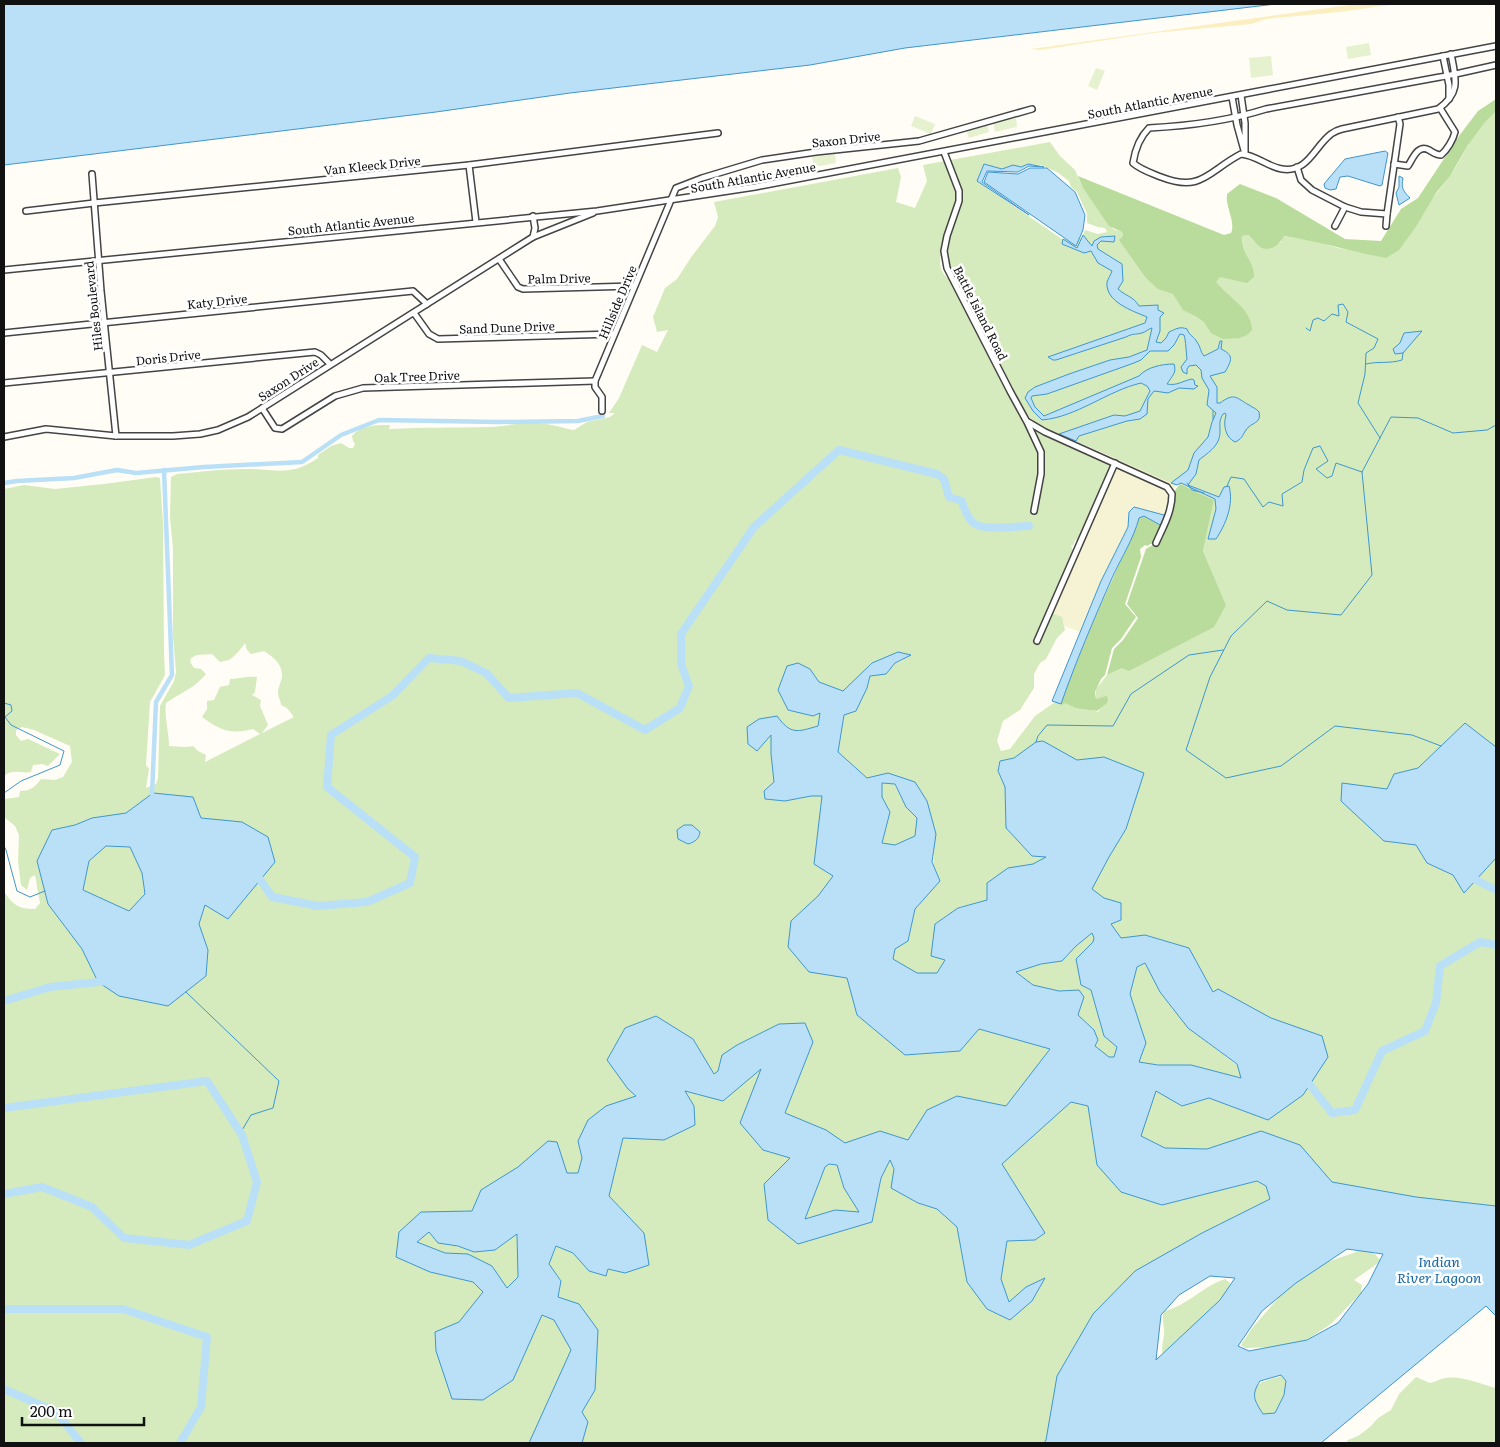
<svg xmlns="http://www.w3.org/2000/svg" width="1500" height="1447" font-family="Literata,serif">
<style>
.farmland{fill:#f6f3d4}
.green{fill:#d5ebbd;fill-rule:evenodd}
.forest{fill:#b9dc9c}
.sand{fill:#fbeec1}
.pitch{fill:#e6f2cf}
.water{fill:#b9e0f7;stroke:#3f96cf;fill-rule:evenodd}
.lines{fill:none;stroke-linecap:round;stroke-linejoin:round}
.stream{stroke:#3f96cf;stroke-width:1}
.canal{stroke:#b9e0f7;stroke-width:4.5}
.river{stroke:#b9e0f7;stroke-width:8}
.minor-casing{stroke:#444;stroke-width:8}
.minor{stroke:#fff;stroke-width:5}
.labels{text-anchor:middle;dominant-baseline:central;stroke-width:5;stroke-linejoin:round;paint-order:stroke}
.street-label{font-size:12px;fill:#111;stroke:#fff}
.water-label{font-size:14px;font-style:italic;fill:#1768a6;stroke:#fff}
</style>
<rect width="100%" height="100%" fill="#fffdf5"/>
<polygon class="farmland" points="1113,457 1177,485 1171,493 1170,503 1165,517 1134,507 1128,522 1128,527 1101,581 1080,632 1064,626 1064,623 1049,612 1110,469 1110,465"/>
<g class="green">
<path d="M1496 111V747L1465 723 1418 768 1394 774 1384 841 1416 845 1427 863 1453 875 1464 893 1496 858V1208L1437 1202 1332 1182 1299 1145 1264 1134H1253L1207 1149 1162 1148 1140 1135 1147 1112 1156 1090 1203 1099 1209 1098 1268 1120 1211 1002 1176 944 1146 935 1124 944 1111 927 1104 903 1090 890 1124 831 1086 773 1036 742 1014 759 1000 761 998 772 1005 787 1006 823C1010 832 1020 846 1029 851 1035 853 1042 853 1048 858L987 900 959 907 936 923 932 952 945 960 937 973 921 976 892 961 895 949 909 939 915 909 938 883 933 873 935 834 888 773 867 778 838 752 844 715 867 688 870 676 886 674 895 663 904 660 871 663 847 690 843 692 819 682 820 713 818 726 806 730 796 731 772 730 771 754 796 799 811 796H822L835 876 847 977 856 1012 983 1028 984 1030 1050 1049 1007 1106 915 1135 908 1140 893 1135 847 1145 785 1113 812 1044 807 1030 783 1025 772 1028 714 1075 627 1027 616 1045 636 1096 582 1158 581 1170 577 1176 483 1210 401 1230 429 1271 474 1282 483 1292 446 1375 450 1393 454 1398 535 1331 539 1321V1316L551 1313 573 1350 545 1412 529 1443H4V892C14 905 18 909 35 909L40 903 35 875 30 878 27 890 21 885 18 861 19 835 15 826 4 817V799L19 797 20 791C31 791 35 787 41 779L55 780 63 777 72 762 70 746 34 730 22 727 16 730V735L21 741 28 739 60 754 48 766 42 764 33 765 31 772C21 774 13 768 4 776V489L24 485 55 489 104 484 156 477 160 478 163 523 164 654 165 675 150 702 146 765 149 769 146 788 156 784 158 778 160 706 174 681 176 672 173 636V548L170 518 171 477 177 474C199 472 222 469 244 469 275 468 289 478 318 458V455L331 446 341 443 349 448H353L355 444 353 441 352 436C361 425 376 425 389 425H390L389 429C423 427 456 428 490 427 509 426 532 420 551 425 559 426 566 429 574 430L587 422 610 417 615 413H609L619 398 642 345 657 352 668 330 657 332 653 317 665 288 677 279 692 256 715 226 718 217 714 202 898 168 901 177 896 202 915 208 927 181 923 165 1050 142 1060 156 1075 170 1083 188 1113 229 1122 232 1123 236 1242 239V236L1248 235 1254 239 1280 243 1283 236 1316 241 1338 248 1381 256C1404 230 1429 205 1449 177 1465 156 1474 125 1496 111ZM984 164 1002 169 1015 166 1021 167 1028 164 1041 165 1057 172 1069 181 1071 187 1077 192 1087 214V223L1098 227 1105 228 1107 232 1098 234 1085 230 1083 235 1084 238 1062 239 977 181ZM949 233 950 234 946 252 948 268 989 345 1010 388 1028 416 1038 425 1059 434 1067 431 1078 436 1076 441 1171 483 1174 481 1214 500 1203 551 1226 605 1122 668 1107 675 1096 689V700L1107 698 1098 712 1058 700 1035 716 1010 749 1001 751 997 741 1003 721 1020 710 1034 688V674L1040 663 1046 659 1057 638 1065 630 1062 617 1049 612 1074 555 1071 545 1073 546 1075 540H1081L1110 469V465L1101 459 1030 428 949 279C933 267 942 248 949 233ZM245 643 247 650 251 654 264 651C273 657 283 664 282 677 281 683 278 687 278 693 278 697 281 701 281 705L287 708 294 717 262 733 268 725 260 706 261 700 252 695 255 692 257 677C247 676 239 679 230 679L229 685 220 687 214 700 207 701V709L202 717C220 730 230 735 253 729L260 734 205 762 206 755 198 751 193 746C184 748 177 746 169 746 169 731 164 718 166 703 180 693 195 688 206 674L201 669 194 668 190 662 191 658 197 655 212 654 220 662 229 660C234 657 242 648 245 643ZM153 793 201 818 242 822 205 905 199 924 208 950 98 982 82 949 48 904 37 861 52 830 75 825 92 818 126 813Z"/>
<polygon points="882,783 894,784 906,807 917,817 915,836 895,845 882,844 890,812 882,797"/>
<polygon points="106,846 130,847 142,873 145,894 129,912 83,890 89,861"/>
<polygon points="1092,933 1094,938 1093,942 1076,959 1081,985 1091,990 1104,1036 1117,1047 1114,1057 1109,1057 1095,1046 1098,1040 1094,1030 1078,1015 1084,997 1079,990 1059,991 1033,985 1016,971 1041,964 1062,961 1076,946"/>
<polygon points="1145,963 1160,992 1188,1028 1237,1065 1241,1078 1191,1065 1158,1065 1139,1062 1130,994 1137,967"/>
<polygon points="766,1062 761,1077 747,1105 790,1157 769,1211 848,1228 872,1222 881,1178 890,1159 894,1171 918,1203 937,1209 957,1227 961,1237 960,1245 967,1282 1004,1317 1044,1280 1026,1287 1009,1303 1003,1299 1001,1279 1003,1262 998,1163 1066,1101 1088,1105 1090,1111 1089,1115 1097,1165 1251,1183 1257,1181 1266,1186 1270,1199 1205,1232 1137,1270 1093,1314 1057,1376 1048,1435 1044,1443 581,1443 579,1304 558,1297 561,1280 549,1264 557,1245 571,1252 598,1274 606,1275 608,1266 625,1273 648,1265 620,1207 609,1196 623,1138 685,1090 713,1098 752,1076"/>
<polygon points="829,1163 837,1165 844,1188 860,1212 835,1210 804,1219 825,1167"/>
<polygon points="429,1232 438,1243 458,1246 474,1252 495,1250 517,1233 518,1277 507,1288 468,1254 445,1253 417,1242"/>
<polygon points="1362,1250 1375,1254 1381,1261 1354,1280 1362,1285 1361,1293 1331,1324 1305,1341 1273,1347 1245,1348 1241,1345 1253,1327 1288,1287 1327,1262"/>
<path d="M1225 1279 1230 1283 1228 1292 1186 1337 1163 1356C1161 1349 1163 1342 1164 1335 1165 1327 1161 1319 1164 1311 1187 1306 1203 1286 1225 1279Z"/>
<path d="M1281 1376 1286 1379C1286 1387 1282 1408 1275 1413 1272 1415 1267 1414 1263 1415 1257 1405 1246 1387 1265 1381 1271 1379 1275 1378 1281 1376Z"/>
<path d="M1416 1377 1430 1383C1435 1382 1440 1379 1445 1378 1461 1375 1481 1384 1496 1388V1443H1346L1348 1440 1358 1436 1370 1427 1378 1418 1391 1410 1399 1394Z"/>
</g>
<g class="forest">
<path d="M1496 99V111L1485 122 1468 145 1450 176 1436 193 1415 228 1399 250 1386 258C1352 252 1319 241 1284 236 1280 244 1270 253 1260 247 1256 244 1253 238 1248 235L1242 236C1240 254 1255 261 1254 277L1247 283 1220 277 1216 282C1228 297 1252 309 1252 330L1247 335 1240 338 1223 339 1211 333 1204 322 1197 317 1183 310 1173 294 1158 289 1146 278 1119 240 1123 236 1122 232 1109 226 1083 188 1078 176 1224 235 1231 233C1236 222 1225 207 1227 194L1240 184 1276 198 1345 239 1381 241 1401 209 1418 198 1459 136 1478 111Z"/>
<polygon points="1180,484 1214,500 1203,551 1226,605 1214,627 1129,671 1122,668 1107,675 1114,649 1123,640 1138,618 1127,604 1146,549 1156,543 1169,514 1172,494"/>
<path d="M1144 516 1162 526 1154 542 1147 546 1145 545 1140 549 1141 557 1125 604 1136 617 1121 639 1112 648 1105 675 1101 679 1095 692 1096 699 1107 696 1108 700 1107 703 1097 711 1076 708 1065 703 1062 705 1061 704C1076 661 1094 619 1113 578 1121 558 1134 538 1139 518Z"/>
</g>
<polygon class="sand" points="1357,4 1397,4 1339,12 1266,19 1251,24 1153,33 1040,50 1031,49"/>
<g class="pitch">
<polygon points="1369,43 1371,55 1348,59 1346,47"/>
<polygon points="1271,56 1273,75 1251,78 1249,58"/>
<polygon points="1096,68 1105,71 1097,90 1088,86"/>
<polygon points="915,116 935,124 931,134 911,126"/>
<polygon points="1016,118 1017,127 995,132 993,122"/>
<polygon points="987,124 989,132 969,138 966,129"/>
<polygon points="835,154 836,163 814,167 812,157"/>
</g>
<g class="water">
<polygon points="4,4 1276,4 905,48 810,65 570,93 436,112 4,165"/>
<polygon points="1385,151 1388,153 1382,185 1380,186 1348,176 1340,177 1336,189 1330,190 1325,188 1324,184 1345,159"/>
<polygon points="984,164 1002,169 1013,165 1021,167 1028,164 1044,167 1029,166 1018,172 987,171 982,182 1029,215 977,181"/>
<polygon points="1030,168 1047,168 1075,192 1085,215 1083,230 1076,246 984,182 988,172 1018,174"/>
<path d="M1399 176 1403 178C1401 188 1403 191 1410 198L1399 205 1396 193 1399 187Z"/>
<path d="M1083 235 1092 246 1094 241 1101 237 1115 236 1114 242 1101 241 1097 245 1098 249 1122 264 1123 281 1118 289C1127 297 1133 296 1139 306L1158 305V310L1164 313 1160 317V331L1156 342 1161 343 1166 338 1169 332C1176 329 1180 326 1187 329 1190 337 1194 336 1197 342 1201 347 1200 352 1204 356L1218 349 1220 341H1222L1221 349C1234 355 1232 360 1225 372L1210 376 1217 387V403H1220C1235 392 1236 398 1249 405 1253 408 1256 408 1259 412 1262 424 1251 422 1246 430 1242 436 1242 439 1235 442 1225 437 1223 425 1226 415L1225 413 1223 414C1219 421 1220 423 1220 430 1221 445 1209 452 1199 460L1196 474 1188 485 1219 497 1224 487 1229 486C1234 504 1226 524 1216 539H1208L1216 509 1215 499 1181 483 1177 485 1171 483 1188 470 1194 453 1208 437 1212 422 1216 413 1207 405 1209 390 1202 378 1201 370 1196 365 1189 366 1187 369V374L1183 372 1181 367 1187 359C1186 352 1186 341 1184 335L1180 334 1174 345 1168 351H1150L1141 360 1134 363 1047 394 1032 396 1031 398 1035 407 1044 416 1139 376C1147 367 1162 364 1174 364 1177 373 1172 376 1167 384 1177 386 1182 381 1192 379L1194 380 1195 385 1198 386 1194 389 1179 388 1168 393 1154 391 1148 399 1147 414 1140 419 1127 421 1079 436 1076 441 1059 434 1114 415 1125 416 1140 411 1150 391 1147 386 1141 383C1107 391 1077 417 1042 420L1033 411 1025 398 1028 392 1035 387 1069 374 1110 360 1129 357 1147 350 1152 328C1148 329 1146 332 1142 333 1134 335 1134 333 1126 337L1056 360H1053L1048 357 1145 323 1147 317C1133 311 1105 302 1107 282 1108 279 1111 274 1112 271L1098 263 1091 251 1084 253 1062 244 1063 239 1077 248Z"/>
<polygon points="1422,331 1403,353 1395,354 1393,349 1400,343 1404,333"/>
<path d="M1134 507 1164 515 1166 517 1162 526 1144 516 1139 518C1134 538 1121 558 1112 578 1094 619 1076 661 1061 704L1052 701 1101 581 1128 527 1129 512Z"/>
<path d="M898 652 911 655 895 663 886 674 870 676 867 688 856 711 844 715 838 752 867 778 888 773 915 782 927 801 936 834 932 862 940 881 915 909 908 941 895 949 893 959 917 973H937L945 960 931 956 935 924 958 908 987 900V883L1008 868 1033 864 1046 857 1032 856 1006 828 1005 787 998 771 1000 761 1014 758 1036 742 1043 741 1077 760 1104 757 1144 773 1126 829 1109 857 1092 889 1104 898 1121 903V920L1111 924 1121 938 1145 935 1189 948 1213 992 1218 989 1271 1018 1322 1036 1328 1057 1303 1095 1268 1120 1209 1098 1182 1106 1156 1091 1141 1136 1165 1148 1207 1149 1261 1131 1300 1145 1332 1182 1416 1197 1496 1206V1316L1486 1306 1321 1443H1044L1046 1440 1057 1376 1093 1314 1135 1271 1202 1233 1270 1199 1266 1186 1257 1181 1162 1205 1121 1192 1097 1165 1088 1106 1071 1102 1002 1164 1045 1233 1035 1240 1007 1241 1001 1279 1009 1302 1026 1287 1045 1278 1032 1301 1010 1320 987 1309 967 1282 957 1227 937 1209 918 1203 891 1188 894 1169 890 1160 881 1178 872 1222 798 1244 768 1220 764 1184 790 1158 763 1150 740 1123 761 1069 723 1101 685 1091 694 1106 695 1125 664 1140 623 1138 609 1196 644 1233 649 1265 625 1273 608 1269 606 1276 589 1271 573 1253 556 1246 549 1264 561 1281 558 1297 579 1304 598 1330 595 1390 582 1412 588 1422 582 1443H529L571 1350 554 1320 542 1315 513 1380 483 1400 452 1399 436 1351 435 1332 459 1322 483 1292 473 1282 430 1272 396 1257 399 1232 421 1212 472 1211 481 1190 518 1167 548 1141 557 1142 567 1173H578L582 1158 578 1141 588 1120 606 1106 636 1096 628 1089 607 1060 625 1028 656 1016 693 1039 714 1074 718 1071 722 1055 737 1045 779 1024 805 1023 813 1042 785 1113 826 1130 845 1143 880 1131 908 1140 927 1110 957 1096 1006 1106 1050 1049 979 1029 960 1051 905 1055 857 1015 847 978 809 972 788 947 791 921 818 896 833 876 814 864 822 796H811L785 801 765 799 764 791 774 782 771 754V735L757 751 748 744 747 727 759 719 777 716C791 735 797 732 818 726L820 713 813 716 788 710 778 690 787 666 798 663 810 669 819 682 843 691 872 663ZM882 783 895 784 906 807 917 818 915 836 895 845 882 843 890 812 882 797ZM1092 933 1094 938 1093 942 1076 959 1081 985 1091 990 1104 1036 1117 1047 1114 1057H1109L1095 1046 1098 1040 1094 1030 1078 1015 1084 997 1079 990 1059 991 1033 985 1016 972 1041 964 1062 961 1076 946ZM1145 963 1160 992 1188 1028 1237 1064 1241 1078 1191 1065H1158L1139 1062 1146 1043 1130 994 1137 967ZM829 1164 837 1165 844 1188 859 1212 835 1210 805 1219 825 1167ZM429 1232 438 1243 458 1246 474 1252 495 1250 517 1234 518 1277 507 1288 492 1266 468 1254 445 1253 417 1242ZM1347 1249 1383 1254 1368 1284 1338 1323 1307 1340 1249 1351 1238 1346 1262 1311 1296 1283ZM1210 1276 1235 1278 1220 1300 1156 1360 1161 1315 1179 1295ZM1281 1375 1286 1381 1284 1395 1275 1413 1263 1414C1254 1400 1251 1395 1260 1381Z"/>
<polygon points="1465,723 1496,747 1496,858 1464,893 1453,875 1427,863 1416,845 1384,841 1341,801 1342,783 1387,789 1394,774 1418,768"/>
<path d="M153 793 193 797 201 818 242 822 268 837 275 862 228 919 205 905 199 924 208 950 206 976 168 1006 119 996 98 982 82 949 48 904 37 861 52 830 75 825 92 818 126 813ZM106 846 130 847 142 873 145 894 129 911 83 890 89 861Z"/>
<path d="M684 825H692L700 832C699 839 695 842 688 844L678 839 677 830Z"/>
</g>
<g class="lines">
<g class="stream">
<polyline points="1306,328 1310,331 1313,320 1318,318 1324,321 1332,314 1339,316 1338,305 1343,304 1348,312 1346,322 1378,339 1374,348 1366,353 1365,374 1358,403 1380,438"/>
<path d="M1366 364C1378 361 1389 364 1402 360L1403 353"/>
<polyline points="1213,419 1213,411"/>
<polyline points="1187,483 1192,490 1204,493"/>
<polyline points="1227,486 1231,477 1244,479 1263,507 1269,502 1283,506 1282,494 1302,482 1304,470 1313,448 1320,446 1328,461 1316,469 1327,478 1332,476 1336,463 1362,472"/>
<polyline points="4,703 11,705 12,711 5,717 11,725 64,751 60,765 21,781 4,793"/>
<polyline points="1036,742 1038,736 1047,725 1113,726 1131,694 1189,655 1223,650"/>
<polyline points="1441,746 1412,735 1335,726 1281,766 1226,778 1186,750 1210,677 1231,636 1267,601 1287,610 1341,615 1372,575 1362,472 1391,417 1418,418 1453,433 1487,430 1496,425"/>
<polyline points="4,846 6,850 17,891 30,897 45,891"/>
<polyline points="186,992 279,1081 273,1108 251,1115 241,1132"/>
</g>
<g class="canal">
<polyline points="4,483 17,481 74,478 117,470 136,473 204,467 302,462 341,435 379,420 499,422 578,421 603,416"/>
<polyline points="152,794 156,702 172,675 164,470"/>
</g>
<g class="river">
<path d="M255 872 272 897 318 906 367 902 410 883 415 857 327 787 331 735 392 696 429 658 461 661 486 673 509 698 577 693 645 730 680 708 689 686 681 664V634L754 527 839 450 937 474 944 479 949 497 962 501C964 508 968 520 975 524 986 531 1016 526 1029 526"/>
<polyline points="1476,880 1496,890"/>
<polyline points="4,1001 50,987 108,981"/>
<polyline points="1310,1085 1332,1113 1355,1110 1382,1051 1425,1031 1436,1003 1440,966 1480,942 1496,945"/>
<polyline points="4,1108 207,1081 242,1135 257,1182 247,1221 189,1245 124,1238 92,1207 42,1187 4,1194"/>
<polyline points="4,1309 123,1309 207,1337 201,1407 180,1443"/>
<polyline points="4,1389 56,1412 81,1443"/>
</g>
<g class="minor-casing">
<g id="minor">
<path d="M1451 54C1456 79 1461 93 1438 109L1342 129C1338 130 1334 132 1331 134 1314 147 1308 173 1282 169 1268 167 1256 155 1241 154 1208 171 1202 193 1161 177 1151 173 1141 170 1133 163 1135 150 1139 138 1149 128 1188 126 1228 121 1266 109L1440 77C1447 76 1454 74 1460 73L1496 65"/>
<polyline points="1443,56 1449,85 1449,99"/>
<polyline points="1232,97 1237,125 1245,154 1245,123 1241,95"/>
<polyline points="944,152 959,191 959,201 947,236 944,251 947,268 1010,391 1027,422 1041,452 1041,474 1034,511"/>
<path d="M1394 164 1408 166C1413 158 1418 144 1429 150 1434 153 1436 155 1441 155 1447 150 1453 140 1455 132L1440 108"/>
<polyline points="469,165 476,222"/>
<polyline points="1297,167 1301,180 1312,190 1345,207 1361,212 1387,214 1400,124 1398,117"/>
<polyline points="92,174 101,291 116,436"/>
<polyline points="26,211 94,203 469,165 718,133"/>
<polyline points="1335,226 1345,207"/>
<polyline points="1386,226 1387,214"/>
<polyline points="533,237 593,213"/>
<polyline points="499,259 518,287 523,289 634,286"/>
<polyline points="4,270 597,211 755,187 1496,46"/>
<polyline points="414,313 429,334 438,339 614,334"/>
<polyline points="4,333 413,291 427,304"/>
<polyline points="4,383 315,352 321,355 330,364"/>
<polyline points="262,408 275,428 282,429 335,396 363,388 595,381"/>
<polyline points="602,411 602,397 595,387 595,381 676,188 702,178 762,160 816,152 919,141 1032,109"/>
<path d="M1028 422 1045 432 1167 487 1172 494C1172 512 1163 527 1156 543"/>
<polyline points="4,437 46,429 116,436 173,436 200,434 218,430 248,417 533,237 535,228 533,216"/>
<polyline points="1037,641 1115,463"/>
</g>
</g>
<use href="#minor" class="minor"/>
</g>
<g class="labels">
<g class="street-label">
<text transform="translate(1150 102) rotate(-11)">South Atlantic Avenue</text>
<text transform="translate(846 139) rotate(-6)">Saxon Drive</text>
<text transform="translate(372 165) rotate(-6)">Van Kleeck Drive</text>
<text transform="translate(753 177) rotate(-10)">South Atlantic Avenue</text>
<text transform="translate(351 224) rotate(-6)">South Atlantic Avenue</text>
<text transform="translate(559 278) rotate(-1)">Palm Drive</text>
<text transform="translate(217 301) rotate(-6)">Katy Drive</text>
<text transform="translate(617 302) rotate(-67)">Hillside Drive</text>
<text transform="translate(93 306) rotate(-96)">Hiles Boulevard</text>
<text transform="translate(981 313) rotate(63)">Battle Island Road</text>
<text transform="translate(507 327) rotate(-2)">Sand Dune Drive</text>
<text transform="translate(168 357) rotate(-6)">Doris Drive</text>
<text transform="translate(417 376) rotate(-2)">Oak Tree Drive</text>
<text transform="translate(288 379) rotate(-33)">Saxon Drive</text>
</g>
<g class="water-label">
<text x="1439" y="1261">Indian<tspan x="1439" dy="16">River Lagoon</tspan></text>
</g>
</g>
<rect width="1500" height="1447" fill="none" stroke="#111111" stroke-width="10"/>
<path d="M22 1417v8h122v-8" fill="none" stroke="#111111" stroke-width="2.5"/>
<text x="30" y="1417" font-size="15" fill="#111111" stroke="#ffffff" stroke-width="4" paint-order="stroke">200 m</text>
</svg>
